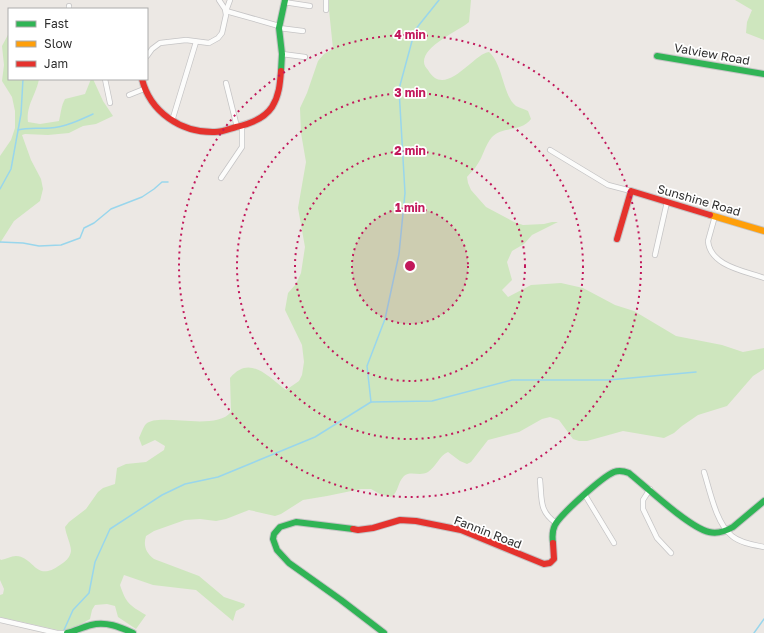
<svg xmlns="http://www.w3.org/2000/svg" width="764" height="633" font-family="'Golos Text',sans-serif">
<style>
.green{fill:#cee6be}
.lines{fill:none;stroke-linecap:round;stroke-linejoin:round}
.stream{stroke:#99d6ec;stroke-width:1.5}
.street-casing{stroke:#c5c4c5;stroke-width:6}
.fast-casing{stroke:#c5c4c5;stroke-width:8}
.slow-casing{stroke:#c5c4c5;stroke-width:8}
.jam-casing{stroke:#c5c4c5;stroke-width:8}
.street{stroke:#fcfcfb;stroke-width:4.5}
.fast{stroke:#30b455;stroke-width:6}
.slow{stroke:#ff9f0a;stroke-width:6}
.jam{stroke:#e5322d;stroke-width:6}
.ring{fill:none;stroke:#c2185b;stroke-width:2;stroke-dasharray:2 4}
.labels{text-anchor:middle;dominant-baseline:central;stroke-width:3.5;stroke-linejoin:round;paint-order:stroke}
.street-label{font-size:12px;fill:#2e2e2e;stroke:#fff}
.centre{fill:#c2185b;stroke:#fff;stroke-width:2}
.ring-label{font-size:12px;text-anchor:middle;font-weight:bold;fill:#c2185b;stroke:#fff;stroke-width:3.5;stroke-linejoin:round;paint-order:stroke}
</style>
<rect width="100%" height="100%" fill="#ece8e4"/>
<g class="green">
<path d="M328 0H471L469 22C457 32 424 45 424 62 424 65 426 68 428 70 445 100 474 53 489 52 503 64 503 96 516 106 519 108 525 109 528 111L531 119C522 132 502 126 492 137 485 145 483 157 477 165 475 169 470 173 467 177L468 183 471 190 486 207 514 222 523 225 544 224 552 222H558L532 235 524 244 512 251 507 262 512 280 502 290 508 297 531 285 561 283 583 288 615 305 634 311 676 336 722 345 743 352 764 348V369L753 376 727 406 698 415 682 426 674 433 664 438 623 431 587 441H579L573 439 559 420 550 417 542 419 519 432 488 440 471 462 467 464 460 461 448 452C439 456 436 467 428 472 419 477 411 470 404 476 397 483 399 492 391 497L380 494 371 489H361L327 496 303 500 281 514 275 516 249 510 226 519 216 521 200 519 185 520 154 531 146 536C143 546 146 553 154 559L199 576 224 597 245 604 244 607 236 611 233 621 196 590 153 585 124 575 120 585C126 603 129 605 146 615L136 629 118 617 115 606 107 604 95 605 92 610 90 619 74 628 62 631 0 617V595L3 594 4 589 0 580V559L1 560C6 559 11 556 16 556 35 557 35 583 60 565 65 562 70 558 71 551 71 544 66 535 65 527L69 522 86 509 98 492 103 488 115 484 117 468 126 464 146 462 164 450 165 446 155 440 142 446 139 438C141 434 143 427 146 424 159 412 215 432 231 412L230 378C250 354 268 377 286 390L299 381 302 375 304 362 302 345 285 310 288 293 296 284 301 273 305 247 298 208 306 162 301 133 300 108 307 93 318 61 324 54 333 49Z"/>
<polygon points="735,0 764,0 764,40 746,33 747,22 752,10"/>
<path d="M9 33V79H39C36 95 26 105 28 122L40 124 59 121C61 113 61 106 65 99L85 94 91 79H93L103 101 113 116 96 124 83 126 69 133 48 135 25 134 22 135 31 160 41 179 43 189 40 201 14 221 0 243V156L11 140 15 128V111L12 97 2 81 4 65 2 46Z"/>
</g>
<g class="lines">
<g class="stream">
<path d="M18 130C29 127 39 129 50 128 65 127 80 120 93 114"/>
<polyline points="0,189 11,169 21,114 23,79"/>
<polyline points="0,242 23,243 39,246 61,245 80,238 84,228 94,223 111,209 142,197 154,189 162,182 168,182"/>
<polyline points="371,402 367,366 385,319 399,254 405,193 399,89 415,30 439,0"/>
<polyline points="64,630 73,610 89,593 95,562 110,529 162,495 185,484 218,477 315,437 371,402 432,401 512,380 609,380 696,372"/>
<polyline points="754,633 764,619"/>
</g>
<g class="street-casing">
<g id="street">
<polyline points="230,0 226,11 279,26"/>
<polyline points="326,0 326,10"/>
<polyline points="284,2 310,6"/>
<polyline points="69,6 69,9"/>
<polyline points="279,28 303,31"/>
<polyline points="282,54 305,57"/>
<polyline points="147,56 152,49 160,43 186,40 209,43 218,38 222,33 226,15 225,9 219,0"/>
<polyline points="105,79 110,103"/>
<polyline points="226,83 237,127"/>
<polyline points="129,95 144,89"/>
<polyline points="172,121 196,42"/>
<polyline points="550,150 608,185 631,191"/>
<polyline points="221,178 242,147 242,126"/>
<path d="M715 216 708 241C710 266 745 271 764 278"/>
<polyline points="655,255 667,202"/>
<path d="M704 472C710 491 716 523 732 536 740 543 754 545 764 547"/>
<path d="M540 480C542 500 539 511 556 523"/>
<polyline points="650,489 643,500 643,509 657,538 671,553"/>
<polyline points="585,495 614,543"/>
<polyline points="0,620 57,633 65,633"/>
</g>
</g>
<g class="fast-casing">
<g id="fast">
<polyline points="657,56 764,74"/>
<polyline points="281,71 282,54 279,28 285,0"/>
<polyline points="353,529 296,522 280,527 274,534 273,539 277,550 289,563 341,600 384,633"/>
<path d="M553 543C552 536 552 531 555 525 561 514 602 477 614 472 619 470 624 471 629 473 646 487 690 528 709 532 717 534 726 531 733 527L764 501"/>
<path d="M67 633C75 631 83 627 91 625 106 621 120 627 133 633"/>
</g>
</g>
<g class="slow-casing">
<polyline id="slow" points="710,215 764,231"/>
</g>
<g class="jam-casing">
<g id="jam">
<path d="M142 79C150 112 181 133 215 132 222 132 229 129 236 127 250 124 264 119 272 107 279 96 280 84 281 71"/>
<polyline points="617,239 631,191 710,215"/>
<polyline points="353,529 358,530 373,528 400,520 416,521 461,530 544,564 550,563 554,559 553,543"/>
</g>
</g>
<use href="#street" class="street"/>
<use href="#fast" class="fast"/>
<use href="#slow" class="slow"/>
<use href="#jam" class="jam"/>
</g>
<circle cx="410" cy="266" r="58" fill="#c2185b" fill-opacity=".12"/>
<g class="ring">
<circle cx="410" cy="266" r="58"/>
<circle cx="410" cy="266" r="115"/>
<circle cx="410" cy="266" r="173"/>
<circle cx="410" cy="266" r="231"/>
</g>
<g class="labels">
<g class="street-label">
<text transform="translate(712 54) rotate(10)">Valview Road</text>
<text transform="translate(699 200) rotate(16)">Sunshine Road</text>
<text transform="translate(488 532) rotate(21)">Fannin Road</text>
</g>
</g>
<circle cx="410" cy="266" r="6" class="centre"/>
<g class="ring-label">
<text x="410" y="39">4 min</text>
<text x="410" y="97">3 min</text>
<text x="410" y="155">2 min</text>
<text x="410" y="212">1 min</text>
</g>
<rect x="8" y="8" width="140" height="72" fill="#ffffff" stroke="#ababab"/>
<rect x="16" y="21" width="20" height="6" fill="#30b455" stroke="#ababab"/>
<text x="44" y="28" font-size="12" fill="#2e2e2e">Fast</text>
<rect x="16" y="41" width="20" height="6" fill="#ff9f0a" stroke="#ababab"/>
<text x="44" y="48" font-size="12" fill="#2e2e2e">Slow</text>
<rect x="16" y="61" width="20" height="6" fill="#e5322d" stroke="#ababab"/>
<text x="44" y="68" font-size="12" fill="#2e2e2e">Jam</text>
</svg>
